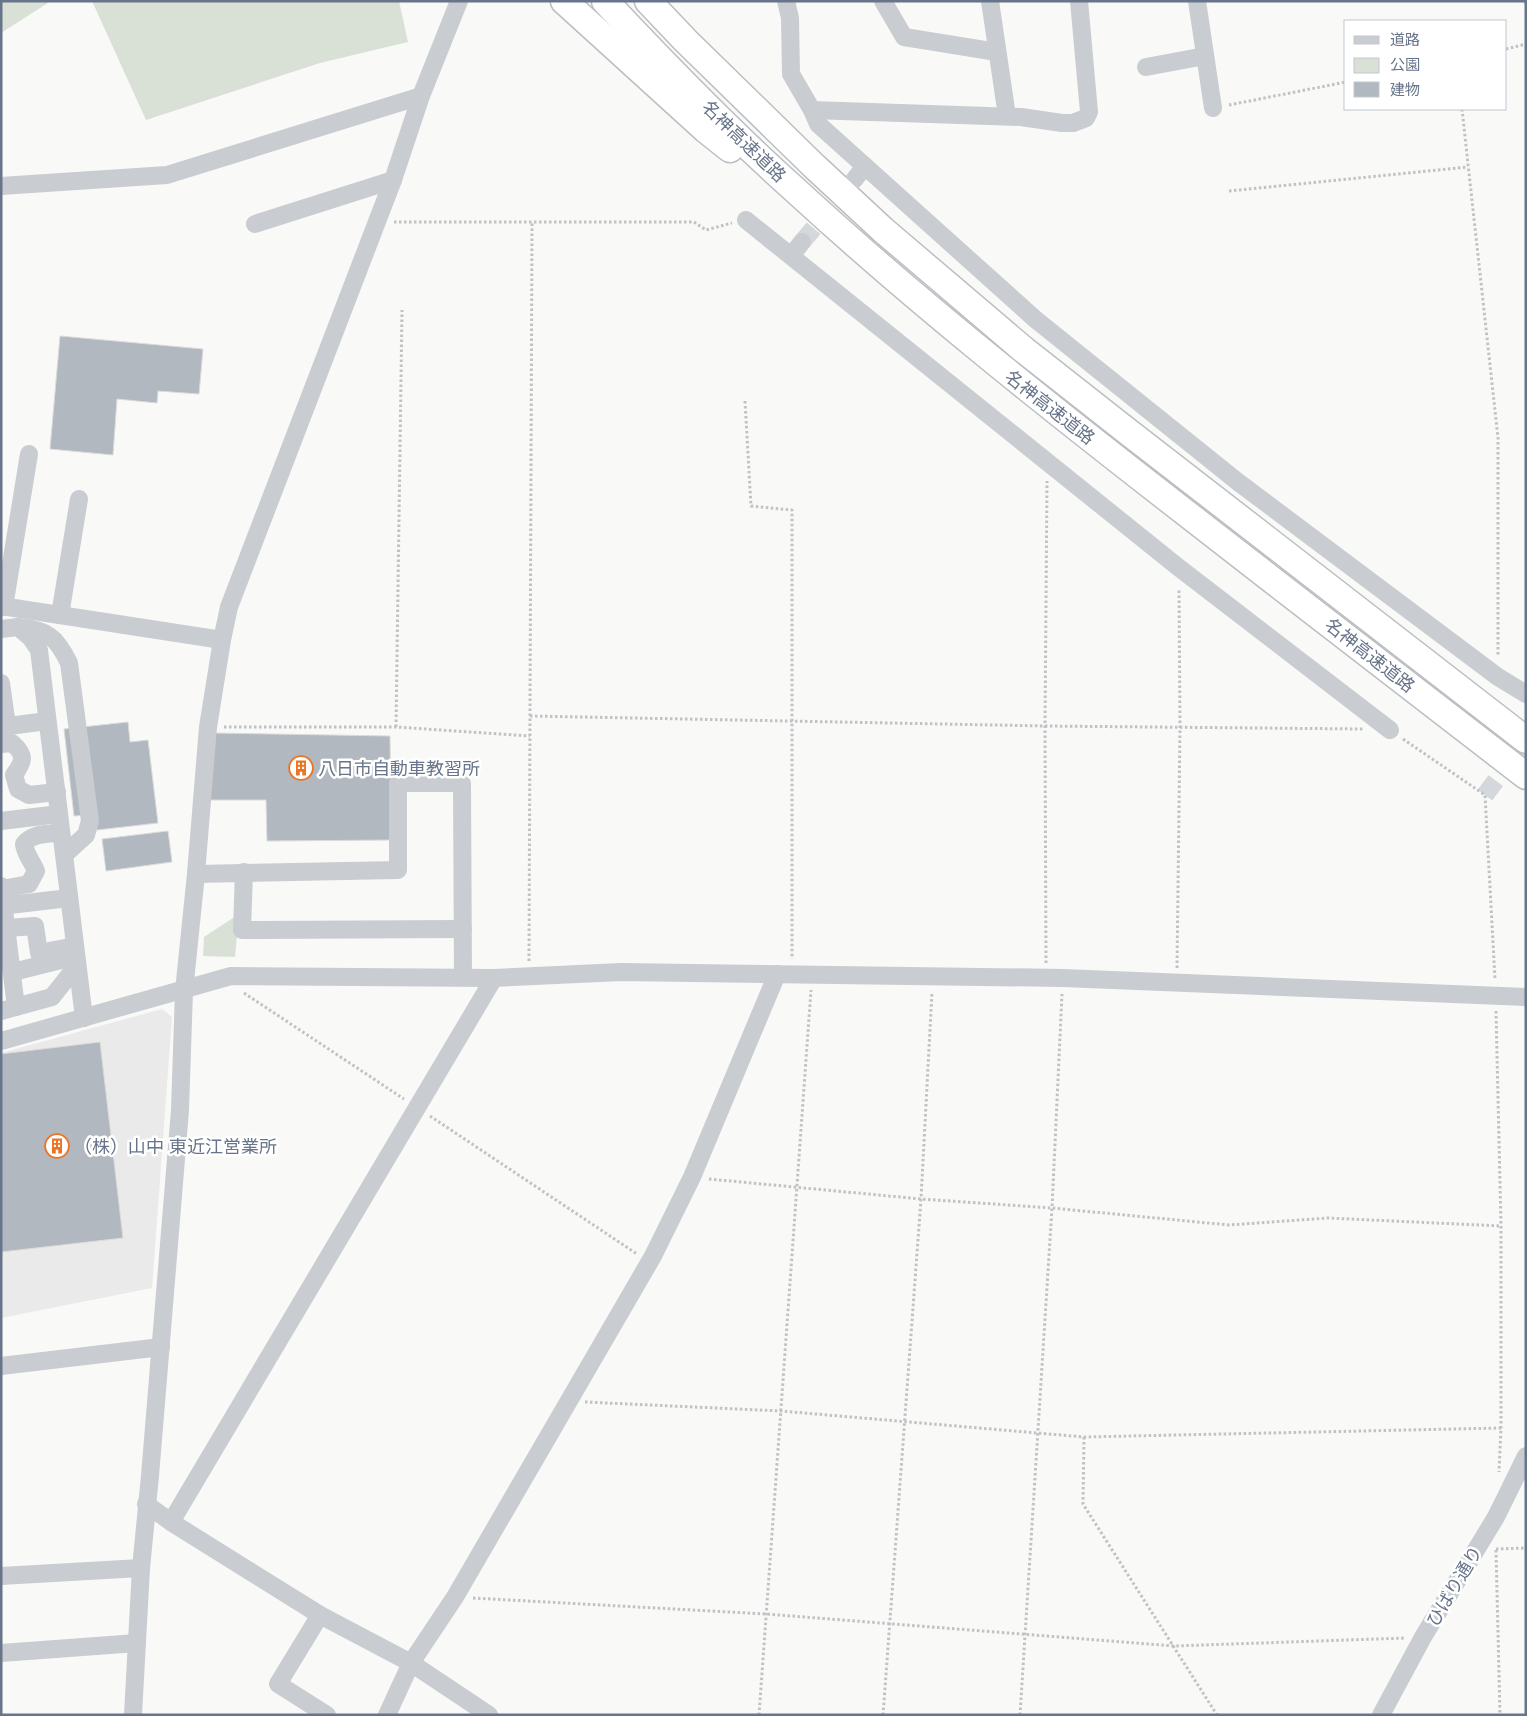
<svg xmlns="http://www.w3.org/2000/svg" width="1527" height="1716" font-family="Quicksand,'Noto Sans JP',sans-serif">
<style>
.built{fill:#eaeaea}
.green{fill:#d9e1d7}
.building{fill:#b2b8bf;stroke:#dbdbd9}
.lines{fill:none;stroke-linecap:round;stroke-linejoin:round}
.minor-tunnel{stroke:#d4d8dc;stroke-width:18;stroke-dasharray:18 9;stroke-linecap:butt}
.highway-casing{stroke:#bbbec2;stroke-width:29}
.path{stroke:#c0c2c5;stroke-width:3;stroke-dasharray:2.5 2.5;stroke-linecap:butt}
.minor{stroke:#c9ccd0;stroke-width:18}
.highway{stroke:#fff;stroke-width:26}
.labels{text-anchor:middle;dominant-baseline:central;stroke-width:5;stroke-linejoin:round;paint-order:stroke}
.street-label{font-size:18px;fill:#677489;stroke:#fff}
.poi-label{font-size:18px;fill:#677489;stroke:#fff;text-anchor:start}
</style>
<rect width="100%" height="100%" fill="#f9f9f7"/>
<polygon class="built" points="162,1009 172,1017 152,1288 1,1318 1,1053"/>
<g class="green">
<polygon points="1,1 51,1 1,33"/>
<polygon points="92,1 399,1 408,42 320,63 146,120"/>
<polygon points="239,914 235,957 203,956 204,937"/>
</g>
<g class="building">
<polygon points="60,336 203,349 199,394 158,391 157,403 117,399 113,455 50,449"/>
<polygon points="128,722 130,742 148,740 158,823 97,830 94,814 74,816 64,729"/>
<polygon points="214,733 390,736 391,840 267,841 266,800 209,800"/>
<polygon points="168,831 172,862 106,871 102,839"/>
<polygon points="100,1042 123,1238 1,1252 1,1054"/>
</g>
<g class="lines">
<g class="minor-tunnel">
<polyline points="802,242 850,185"/>
<polyline points="1485,795 1526,740"/>
</g>
<g class="highway-casing">
<g id="highway">
<polyline points="564,1 706,130 730,149"/>
<path d="M605 1C666 66 728 130 794 189 919 304 1052 409 1186 513 1299 601 1412 688 1526 776"/>
<polyline points="648,1 686,41 814,166 883,230 1024,350 1127,431 1526,740"/>
</g>
</g>
<g class="path">
<polyline points="1525,1 1526,6"/>
<polyline points="1506,49 1526,44"/>
<polyline points="1229,105 1346,82"/>
<polyline points="1462,109 1498,438 1498,656"/>
<polyline points="1229,191 1468,167"/>
<polyline points="394,222 694,222 706,230 732,223"/>
<polyline points="745,401 751,506 792,510 792,959"/>
<polyline points="530,716 1045,726 1363,729"/>
<polyline points="224,727 396,727 530,736"/>
<polyline points="396,727 402,310"/>
<polyline points="1403,739 1485,795 1495,979"/>
<polyline points="529,961 532,222"/>
<polyline points="1046,963 1045,726 1047,481"/>
<polyline points="1177,968 1180,727 1179,589"/>
<polyline points="244,993 404,1099"/>
<polyline points="1496,1011 1501,1226 1501,1428 1499,1472"/>
<polyline points="430,1116 637,1254"/>
<polyline points="709,1179 921,1199 1052,1208 1229,1225 1328,1218 1501,1226"/>
<polyline points="585,1402 781,1411 1084,1437 1501,1428"/>
<polyline points="1084,1437 1083,1504 1217,1715"/>
<polyline points="1496,1549 1526,1548"/>
<polyline points="1496,1550 1500,1715"/>
<polyline points="473,1598 766,1614 1174,1646 1405,1638"/>
<polyline points="759,1715 811,990"/>
<polyline points="883,1715 921,1199 932,992"/>
<polyline points="1020,1715 1052,1208 1062,994"/>
</g>
<g class="minor">
<polyline points="786,1 790,18 791,74 812,110 1021,117 1062,123 1073,123 1086,118 1089,112 1079,1"/>
<polyline points="883,1 904,37 997,52"/>
<polyline points="990,1 1007,116"/>
<polyline points="1197,1 1213,108"/>
<polyline points="1146,67 1205,56"/>
<polyline points="812,110 818,124 1035,319 1238,482 1498,677 1526,694"/>
<polyline points="854,180 865,166"/>
<polyline points="1,186 167,175 421,96"/>
<polyline points="746,220 1178,567 1390,730"/>
<polyline points="255,224 393,180"/>
<polyline points="791,256 802,242"/>
<polyline points="1,606 222,640"/>
<polyline points="4,607 29,454"/>
<polyline points="60,615 79,499"/>
<path d="M18 627C47 630 56 636 69 663L90 821 86 835 65 854"/>
<polyline points="1,629 18,627 30,637 39,650 84,1018"/>
<polyline points="1,683 7,726"/>
<polyline points="1,727 47,721"/>
<path d="M1 744 12 743C26 755 24 761 14 775L18 789 29 795 57 792"/>
<polyline points="1,821 59,814"/>
<polyline points="244,872 242,930 463,929"/>
<polyline points="196,874 398,870 398,783 462,783 463,977"/>
<polyline points="1,886 16,1007"/>
<path d="M2 889 29 884 36 871C32 861 25 854 24 844 32 833 48 834 61 833"/>
<polyline points="1,906 69,898"/>
<polyline points="7,928 35,926 39,953 75,946"/>
<polyline points="13,972 69,958"/>
<polyline points="1,1011 52,997 75,968 76,957"/>
<polyline points="1,1041 231,976 494,978 621,972 1063,978 1526,997"/>
<polyline points="1,1366 161,1347"/>
<polyline points="146,1504 171,1522 320,1615 411,1663 489,1715"/>
<polyline points="171,1522 494,978"/>
<polyline points="1,1576 141,1568"/>
<polyline points="320,1615 278,1684 327,1715"/>
<polyline points="1,1653 137,1643"/>
<polyline points="133,1715 141,1568 150,1476 180,1110 184,991 196,874 208,727 222,640 229,607 393,180 421,96 459,1"/>
<polyline points="387,1715 411,1663 455,1597 653,1256 692,1177 777,974"/>
<polyline points="1381,1715 1423,1637 1496,1517 1526,1456"/>
</g>
<use href="#highway" class="highway"/>
</g>
<defs>
<g id="building-ring" transform="scale(1.25)"><circle r="9.5" fill="#fff" stroke="#eb7524" stroke-width="1.5"/><path d="M-4-6H4V6H1V3H-1V6H-4ZM-2.5-4.3h1.7v1.8h-1.7ZM.8-4.3h1.7v1.8H.8ZM-2.5-1h1.7V.8h-1.7ZM.8-1h1.7V.8H.8Z" fill="#eb7524"/></g>
</defs>
<g fill-rule="evenodd">
<use href="#building-ring" x="301" y="768"/>
<use href="#building-ring" x="57" y="1146"/>
</g>
<g class="labels">
<g class="street-label">
<text transform="translate(744 141) rotate(44)">名神高速道路</text>
<text transform="translate(1050 407) rotate(38)">名神高速道路</text>
<text transform="translate(1370 655) rotate(38)">名神高速道路</text>
<text transform="translate(1454 1586) rotate(-59)">ひばり通り</text>
</g>
<g class="poi-label">
<text x="318" y="768">八日市自動車教習所</text>
<text x="74" y="1146">（株）山中 東近江営業所</text>
</g>
</g>
<rect width="1527" height="1716" fill="none" stroke="#677489" stroke-width="5"/>
<rect x="1344" y="20" width="162" height="90" fill="#ffffff" stroke="#c2c7d0"/>
<rect x="1354" y="36" width="25" height="8" fill="#c9ccd0" stroke="#c2c7d0"/>
<text x="1390" y="45" font-size="15" fill="#677489">道路</text>
<rect x="1354" y="58" width="25" height="15" fill="#d9e1d7" stroke="#c2c7d0"/>
<text x="1390" y="70" font-size="15" fill="#677489">公園</text>
<rect x="1354" y="82" width="25" height="15" fill="#b2b8bf" stroke="#c2c7d0"/>
<text x="1390" y="95" font-size="15" fill="#677489">建物</text>
</svg>
